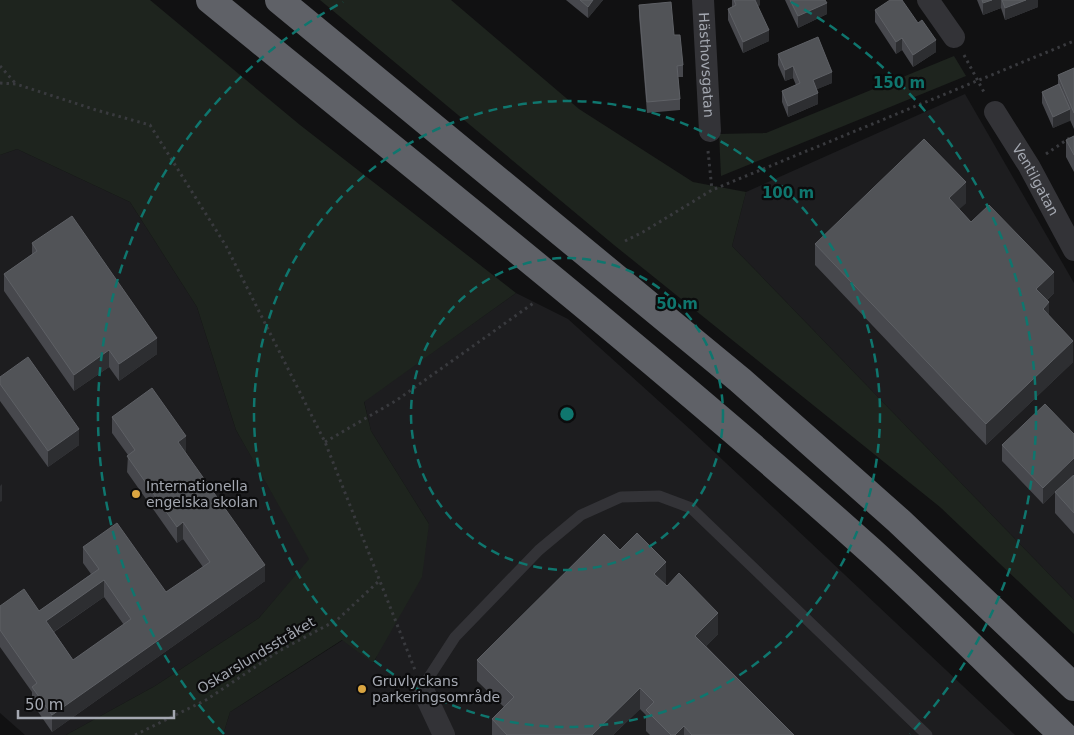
<svg xmlns="http://www.w3.org/2000/svg" width="1074" height="735" font-family="'DejaVu Sans',sans-serif">
<style>
.built{fill:#1d1d1f}
.green{fill:#1e241e}
.lines{fill:none;stroke-linecap:round;stroke-linejoin:round}
.path{stroke:#393a3e;stroke-width:3;stroke-dasharray:2.5 4;stroke-linecap:butt}
.service{stroke:#333337;stroke-width:11}
.minor{stroke:#333337;stroke-width:22}
.motorway{stroke:#5f6167;stroke-width:28}
.wall{fill:#47484d;fill-rule:evenodd}
.shaded-wall{fill:#2d2e31}
.building{fill:#515357;stroke:#5e6065;fill-rule:evenodd}
.ring{fill:none;stroke:#0f766e;stroke-width:2.5;stroke-dasharray:9 6}
.poi-dot{fill:#daa541;stroke:#0c0c0d;stroke-width:2}
.labels{text-anchor:middle;dominant-baseline:central;stroke-width:4.5;stroke-linejoin:round;paint-order:stroke}
.street-label{font-size:14px;fill:#a4a8b1;stroke:#0c0c0d}
.poi-label{font-size:14px;fill:#a4a8b1;stroke:#0c0c0d;text-anchor:start}
.centre{fill:#0f766e;stroke:#0c0c0d;stroke-width:2.5}
.ring-label{font-size:15px;text-anchor:middle;font-weight:bold;fill:#0f766e;stroke:#0c0c0d;stroke-width:4.5;stroke-linejoin:round;paint-order:stroke}
</style>
<rect width="100%" height="100%" fill="#111112"/>
<g class="built">
<polygon points="965,94 1074,283 1074,600 732,246 746,192"/>
<polygon points="17,149 130,202 197,307 236,430 310,559 259,618 155,686 66,735 25,735 0,713 0,155"/>
<polygon points="516,293 568,319 692,431 1015,735 223,735 230,712 343,640 374,663 429,524 371,431 364,401"/>
</g>
<g class="green">
<polygon points="0,0 150,0 300,125 516,293 364,402 371,431 429,524 422,577 373,663 342,640 230,712 223,735 66,735 155,686 259,618 309,559 236,430 197,307 130,202 17,149 0,155"/>
<polygon points="320,0 451,0 579,109 693,182 746,192 732,246 1074,600 1074,634 940,507 614,245"/>
<polygon points="954,56 966,76 721,176 719,134 766,133"/>
</g>
<g class="lines">
<g class="path">
<polyline points="964,55 985,94"/>
<polyline points="0,66 16,84"/>
<polyline points="0,83 16,84 96,110 150,125 226,246 325,442 415,670"/>
<polyline points="708,151 712,190"/>
<polyline points="1046,154 1068,139 1074,137"/>
<polyline points="625,241 643,232 712,190 1074,41"/>
<polyline points="325,442 397,400 535,302"/>
<polyline points="135,735 206,700 279,651 337,620 379,581"/>
</g>
<polyline class="service" points="422,688 455,637 539,550 581,515 621,497 659,496 691,508 927,735"/>
<g class="minor">
<path id="s1" d="M703 0 710 131"/>
<polyline points="928,0 954,37"/>
<path id="s2" d="M995 112 1029 166 1074 250"/>
<polyline points="422,688 444,735"/>
</g>
<g class="motorway">
<path d="M210 0C432 181 657 359 871 551 936 610 999 674 1063 735"/>
<polyline points="279,0 740,380 899,521 1074,687"/>
</g>
</g>
<g class="wall">
<polygon points="566,0 603,0 588,18"/>
<polygon points="732,0 760,0 760,5 758,6 769,41 743,53 728,20 728,9 732,7"/>
<polygon points="785,0 825,0 827,14 798,28"/>
<polygon points="977,0 1038,0 1038,7 1005,20 1001,8 983,15"/>
<polygon points="639,5 674,35 683,65 683,77 678,77 680,99 680,110 647,113 639,16"/>
<polygon points="875,10 936,52 913,67 902,50 896,54 875,22"/>
<polygon points="778,54 832,83 817,89 818,104 788,117 782,102 782,91 796,85 793,78 785,81 778,65"/>
<polygon points="1074,68 1074,129 1070,120 1053,128 1042,103 1042,92 1058,85 1058,75"/>
<polygon points="1074,136 1074,172 1066,157 1066,140"/>
<polygon points="966,203 959,209 971,222 1054,293 1047,300 1049,316 1073,362 986,445 815,265 815,244"/>
<polygon points="32,243 157,354 119,381 109,367 74,391 4,291 4,274 32,254"/>
<polygon points="0,377 79,445 48,467 0,401"/>
<path d="M112 417 186 453 265 581 52 732 32 703V692L0 647V606L39 611 91 574 83 563V547L166 592 203 567 183 539 177 543 127 472 128 455 112 433ZM104 597 124 625 73 660 54 632Z"/>
<polygon points="1002,445 1074,475 1074,534 1055,513 1055,492 1043,504 1002,461"/>
<polygon points="620,550 666,583 665,584 718,634 706,646 794,735 650,735 646,731 646,715 640,709 613,735 492,735 492,719 504,707 477,681 477,660"/>
</g>
<g class="shaded-wall">
<polygon points="593,0 603,0 588,18 588,7"/>
<polygon points="753,0 760,0 760,5 753,8"/>
<polygon points="992,0 1001,0 1001,8 983,15 983,3"/>
<polygon points="1026,0 1038,0 1038,7 1005,20 1005,8"/>
<polygon points="827,3 827,14 798,28 798,16"/>
<polygon points="769,30 769,41 743,53 743,42"/>
<polygon points="902,38 902,50 896,54 896,42"/>
<polygon points="936,40 936,52 913,67 913,55"/>
<polygon points="793,66 793,78 785,81 785,70"/>
<polygon points="832,72 832,83 813,91 813,80"/>
<polygon points="818,93 818,104 788,117 788,106"/>
<polygon points="1070,109 1070,121 1053,128 1053,117"/>
<polygon points="966,182 966,203 949,219 949,198"/>
<polygon points="1054,272 1054,293 1036,310 1036,289"/>
<polygon points="1049,302 1049,323 1043,309"/>
<polygon points="157,338 157,354 119,381 119,364"/>
<polygon points="1073,341 1073,362 986,445 986,424"/>
<polygon points="109,350 109,367 74,391 74,375"/>
<polygon points="79,429 79,445 48,467 48,451"/>
<polygon points="186,436 186,453 178,442"/>
<polygon points="1074,458 1074,474 1043,504 1043,488"/>
<polygon points="2,484 2,501 0,502 0,486"/>
<polygon points="183,522 183,539 177,543 177,527"/>
<polygon points="666,562 666,583 654,595 654,574"/>
<polygon points="265,565 265,581 52,732 52,715"/>
<polygon points="104,580 104,597 46,637 46,621"/>
<polygon points="718,613 718,634 695,657 695,636"/>
<polygon points="640,688 640,709 613,735 592,735"/>
<polygon points="684,726 684,735 675,735"/>
</g>
<g class="building">
<polygon points="580,0 593,0 588,7"/>
<polygon points="734,0 755,0 769,30 743,42 728,9 736,5"/>
<polygon points="790,0 825,0 827,3 798,16"/>
<polygon points="890,0 902,0 918,23 922,20 936,40 913,55 902,38 896,42 875,10"/>
<polygon points="982,0 992,0 983,3"/>
<polygon points="1002,0 1026,0 1005,8"/>
<polygon points="671,2 674,35 680,35 683,65 677,66 680,99 647,102 639,5"/>
<polygon points="818,37 832,72 813,80 818,93 788,106 782,91 800,83 793,66 785,70 778,54"/>
<polygon points="1074,68 1074,113 1058,75"/>
<polygon points="1059,84 1070,109 1053,117 1042,92"/>
<polygon points="1074,136 1074,155 1066,140"/>
<polygon points="924,139 966,182 949,198 971,222 989,205 1054,272 1036,289 1049,302 1043,309 1073,341 986,424 815,244"/>
<polygon points="72,216 157,338 119,364 109,350 74,375 4,274 37,251 32,243"/>
<polygon points="28,357 79,429 48,451 0,384 0,377"/>
<path d="M152 388 186 436 178 442 265 565 52 715 32 687 37 683 0 630V606L24 589 39 611 99 569 83 547 117 523 166 592 210 562 183 522 177 527 127 456 135 450 112 417ZM104 580 131 619 73 660 46 621Z"/>
<polygon points="1045,404 1074,434 1074,458 1043,488 1002,445"/>
<polygon points="1074,475 1074,513 1055,492"/>
<polygon points="637,533 666,562 654,574 667,586 679,573 718,613 695,636 794,735 692,735 684,726 675,735 671,735 646,710 654,702 640,688 592,735 507,735 492,719 514,697 477,660 604,534 620,550"/>
</g>
<g class="ring">
<circle cx="567" cy="414" r="156"/>
<circle cx="567" cy="414" r="313"/>
<path d="M224 734A469 469 0 0 1 343 2M791 2A469 469 0 0 1 910 734"/>
</g>
<g class="poi-dot">
<circle cx="136" cy="494" r="5"/>
<circle cx="362" cy="689" r="5"/>
</g>
<g class="labels">
<g class="street-label">
<text stroke="none"><textPath href="#s1" startOffset="65">Hästhovsgatan</textPath></text>
<text stroke="none"><textPath href="#s2" startOffset="79">Ventilgatan</textPath></text>
<text transform="translate(256 655) rotate(-31)">Oskarslundsstråket</text>
</g>
<g class="poi-label">
<text x="146" y="486">Internationella<tspan x="146" dy="16">engelska skolan</tspan></text>
<text x="372" y="681">Gruvlyckans<tspan x="372" dy="16">parkeringsområde</tspan></text>
</g>
</g>
<circle cx="567" cy="414" r="8" class="centre"/>
<g class="ring-label">
<text x="899" y="88">150 m</text>
<text x="788" y="198">100 m</text>
<text x="677" y="309">50 m</text>
</g>
<path d="M18 710v8h156v-8" fill="none" stroke="#a4a8b1" stroke-width="2.5"/>
<text x="25" y="710" font-size="15" fill="#a4a8b1" stroke="#0c0c0d" stroke-width="4" paint-order="stroke">50 m</text>
</svg>
